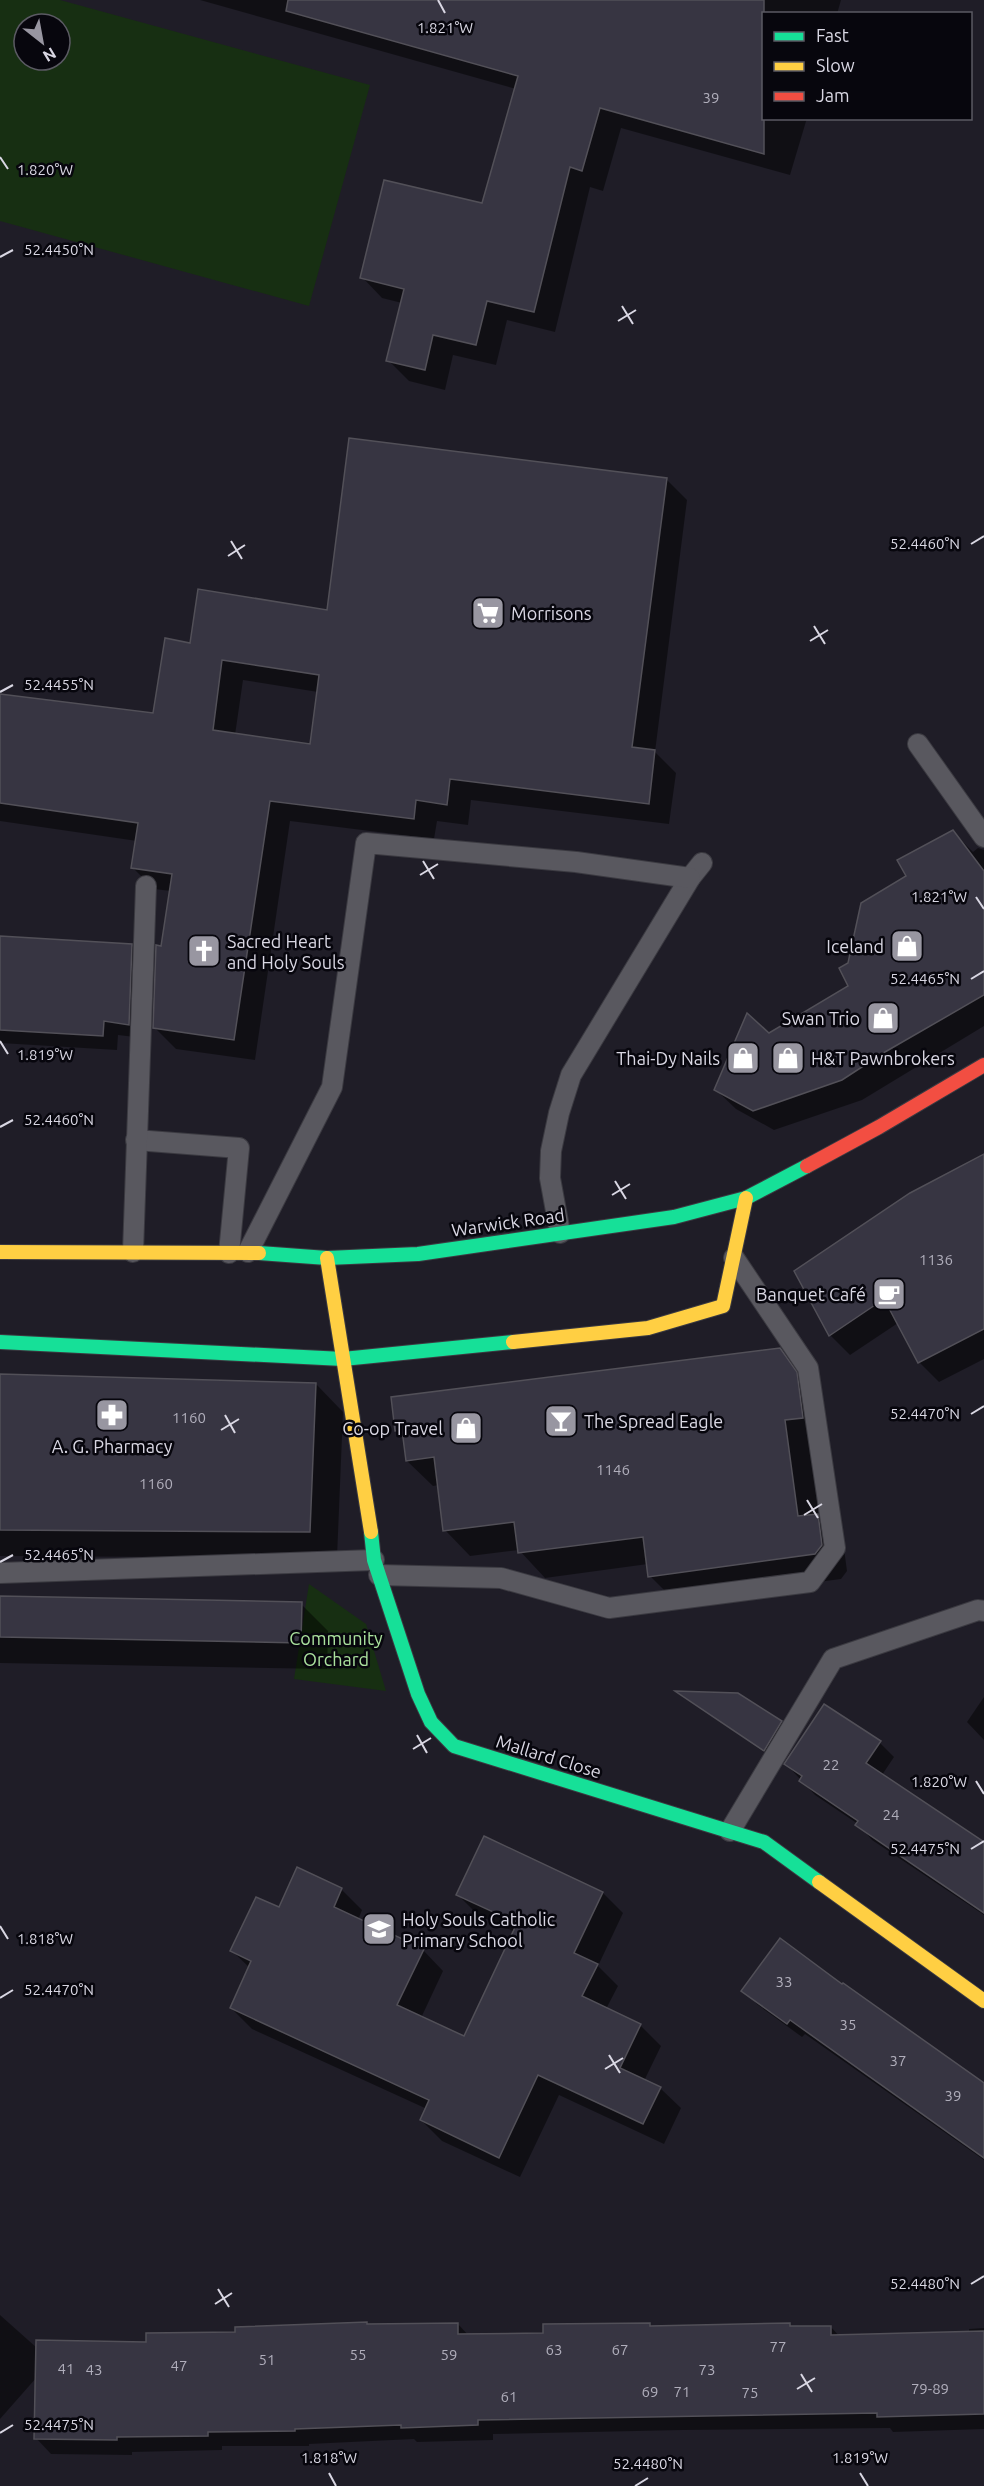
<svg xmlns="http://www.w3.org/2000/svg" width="984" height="2486" font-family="Ubuntu,sans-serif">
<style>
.green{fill:#172f12;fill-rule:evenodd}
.shadow{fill:#0007;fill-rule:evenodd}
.building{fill:#373542;stroke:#525058;stroke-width:1.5;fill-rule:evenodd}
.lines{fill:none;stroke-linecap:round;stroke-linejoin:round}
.lane-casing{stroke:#3b3a41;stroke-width:22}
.fast-casing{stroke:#3b3a41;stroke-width:16}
.slow-casing{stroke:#3b3a41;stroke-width:16}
.jam-casing{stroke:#3b3a41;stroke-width:16}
.lane{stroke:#59585f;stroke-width:20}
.fast{stroke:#16e098;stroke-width:14}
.slow{stroke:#ffcf43;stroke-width:14}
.jam{stroke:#f24e42;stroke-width:14}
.ticks{fill:none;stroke:#d9d7e3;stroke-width:2}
.labels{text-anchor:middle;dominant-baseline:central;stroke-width:5;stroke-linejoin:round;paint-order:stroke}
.number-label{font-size:15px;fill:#b0aebb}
.poi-label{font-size:18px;fill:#d9d7e3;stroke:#07060d;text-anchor:start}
.street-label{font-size:18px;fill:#d9d7e3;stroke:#07060d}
.park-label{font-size:18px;fill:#abe29e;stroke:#07060d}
.ticks-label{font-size:15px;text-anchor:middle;fill:#d9d7e3;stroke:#07060d;stroke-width:5;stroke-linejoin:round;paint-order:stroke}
</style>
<rect width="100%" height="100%" fill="#1f1d27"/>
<g class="green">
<path d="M0 0H60L370 85 309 306 0 221ZM24 24H60V60H24Z"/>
<polygon points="309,1584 366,1624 386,1691 294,1679"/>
</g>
<g class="shadow">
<polygon points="200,0 841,0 837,14 764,14 764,118 807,118 790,175 621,128 603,191 590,187 555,332 507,320 496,365 453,355 445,390 409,381 388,360 402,303 382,298 362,277 483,205 516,89"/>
<path d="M666 479 687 500 655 752 676 773 669 824 471 800 468 825 437 821 434 839 290 821 255 1060 176 1049 154 1027 171 891 154 889 133 868 137 841 0 821V713L155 715 191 644 328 611ZM243 680 318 692 311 746 235 735Z"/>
<polygon points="953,832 973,852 978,848 984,850 984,1026 862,1100 774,1130 736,1109 716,1090 769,1035 850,986 850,964 908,877"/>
<polygon points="0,937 131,945 146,960 143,1038 118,1035 117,1050 0,1043"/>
<polygon points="984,1156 984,1359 939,1382 919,1362 898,1323 850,1355 830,1335"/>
<polygon points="779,1349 805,1375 810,1445 819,1517 843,1541 847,1571 841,1579 675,1601 650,1576 648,1564 545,1578 519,1550 470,1556 445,1530 439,1485 433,1486 407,1461 405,1438 397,1430"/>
<polygon points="0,1376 316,1384 343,1412 337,1558 0,1556"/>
<polygon points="0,1597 301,1604 328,1631 327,1669 0,1663"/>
<polygon points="679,1693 781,1722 788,1729 771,1757"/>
<polygon points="984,1697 984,1740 967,1722"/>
<polygon points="824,1706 880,1743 894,1757 882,1775 984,1843 984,1915 872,1840 858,1824 815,1795 786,1764"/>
<polygon points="298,1869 342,1890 362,1910 358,1920 423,1950 443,1971 421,2018 465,2038 515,1932 478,1915 458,1895 603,1893 623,1913 598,1966 618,1986 606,2009 640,2025 661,2046 644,2081 660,2088 681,2108 664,2144 559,2095 520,2177 442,2141 421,2120 427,2109 252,2029 231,2008 250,1968 232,1951 279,1909"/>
<polygon points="842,1986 984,2084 984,2160 805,2034 802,2037 758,2005 743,1990"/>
<polygon points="0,2315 37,2348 148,2344 236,2333 368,2325 458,2324 469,2336 545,2335 650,2324 653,2327 789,2325 792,2328 831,2327 840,2337 969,2333 969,2329 984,2328 984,2429 893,2432 890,2428 683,2430 493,2434 493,2440 417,2442 414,2439 309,2444 309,2446 222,2446 222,2450 132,2452 132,2455 51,2454 36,2438 37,2377 0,2419"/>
</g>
<g class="building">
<polygon points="288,0 764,0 764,154 600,108 582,171 570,167 534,312 487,301 476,345 433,335 425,370 386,361 404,289 360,278 384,180 482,203 518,76 286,11"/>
<path d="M349 438 667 478 632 747 655 750 649 804 450 779 447 805 416 800 414 819 270 801 234 1040 153 1028 156 945 161 946 172 874 131 868 138 823 0 803V694L153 713 165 638 190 643 198 589 327 610ZM222 660 319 675 310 744 213 730Z"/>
<polygon points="953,830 984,871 984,995 885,1052 842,1080 753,1111 714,1090 747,1013 769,1033 848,986 839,968 848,963 861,903 906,876 897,860"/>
<polygon points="0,936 132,944 129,1025 104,1021 103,1036 0,1030"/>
<polygon points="984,1154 984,1329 918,1363 884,1299 829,1336 794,1271 910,1193"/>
<polygon points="780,1348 797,1372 803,1418 785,1420 798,1516 818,1514 822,1545 815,1554 648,1577 643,1537 518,1553 514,1522 443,1531 434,1457 406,1461 402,1430 395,1431 391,1397"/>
<polygon points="0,1374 316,1383 310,1532 0,1530"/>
<polygon points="0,1596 302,1602 301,1643 0,1637"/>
<polygon points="675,1691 738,1693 782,1721 764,1751"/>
<polygon points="824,1704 881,1741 866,1763 984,1842 984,1913 855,1825 858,1821 799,1781 802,1776 784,1764"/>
<polygon points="484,1836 603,1892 574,1953 598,1964 582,1996 641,2024 620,2068 661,2087 643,2124 538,2075 499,2158 420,2120 429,2100 230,2008 251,1961 230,1951 256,1897 279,1907 297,1867 342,1888 334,1907 424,1949 397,2005 464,2036 517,1923 456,1895"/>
<polygon points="780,1938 842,1984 843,1983 984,2083 984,2158 790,2020 787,2024 741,1991"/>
<polygon points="367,2322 367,2324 458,2323 458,2334 543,2333 543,2324 650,2323 650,2326 790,2323 790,2326 831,2326 831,2335 984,2331 984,2414 877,2417 877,2413 478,2420 478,2425 401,2428 401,2425 295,2429 295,2431 208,2432 208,2436 117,2437 117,2440 34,2439 36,2340 146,2342 146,2333 235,2332 235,2327"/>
</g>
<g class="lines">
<g class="lane-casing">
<g id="lane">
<polyline points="918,744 984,837"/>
<polyline points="136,1140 239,1148 229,1253"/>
<polyline points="560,1233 550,1178 551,1151 559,1113 571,1075 690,878 702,863"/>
<polyline points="133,1252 146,886"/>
<polyline points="248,1252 332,1087 366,843 576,862 690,878"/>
<polyline points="0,1573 374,1560"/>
<polyline points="379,1575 501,1578 609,1608 810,1582 835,1548 808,1368 734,1258"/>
<polyline points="730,1831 833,1659 978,1610 984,1611"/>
</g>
</g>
<g class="fast-casing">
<g id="fast">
<polyline points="259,1253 327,1258 418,1254 674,1217 746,1198 807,1166"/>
<polyline points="0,1342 343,1359 513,1342"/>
<polyline points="371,1532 374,1560 418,1694 431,1722 454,1746 764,1842 819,1882"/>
</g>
</g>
<g class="slow-casing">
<g id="slow">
<polyline points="0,1252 259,1253"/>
<polyline points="327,1258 371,1532"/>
<polyline points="513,1342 648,1328 723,1306 746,1198"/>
<polyline points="819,1882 984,2001"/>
</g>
</g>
<g class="jam-casing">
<polyline id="jam" points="807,1166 879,1127 984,1065"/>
</g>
<use href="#lane" class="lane"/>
<use href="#fast" class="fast"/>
<use href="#slow" class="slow"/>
<use href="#jam" class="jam"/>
</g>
<path class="ticks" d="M438 0 445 13M0 157 8 169M0 257 13 250M622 306 633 324M618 321 636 310M231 541 242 559M971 544 984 536M228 556 245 545M814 626 825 644M810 641 828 630M0 692 13 685M423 861 434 879M420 875 438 864M976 897 984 909M971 979 984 971M0 1041 8 1054M0 1127 13 1120M615 1181 626 1199M612 1195 630 1184M971 1414 984 1406M225 1415 235 1433M221 1430 239 1419M807 1500 818 1518M804 1515 822 1504M0 1562 13 1555M417 1735 427 1753M413 1749 431 1738M976 1781 984 1794M971 1849 984 1841M0 1926 8 1939M0 1998 13 1990M609 2055 620 2073M605 2069 623 2058M971 2284 984 2276M218 2289 229 2307M215 2304 232 2293M801 2374 812 2392M797 2389 815 2378M0 2433 13 2425M329 2473 336 2486M860 2473 868 2486M635 2486 648 2478"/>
<defs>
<g id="supermarket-square" transform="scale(1.725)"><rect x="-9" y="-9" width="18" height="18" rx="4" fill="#9896a1" stroke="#07060d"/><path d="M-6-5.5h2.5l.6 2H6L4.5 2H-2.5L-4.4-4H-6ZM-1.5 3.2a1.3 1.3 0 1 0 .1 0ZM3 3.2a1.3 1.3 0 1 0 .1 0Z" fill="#fff"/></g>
<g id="shop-square" transform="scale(1.725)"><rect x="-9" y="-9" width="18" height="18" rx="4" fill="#9896a1" stroke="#07060d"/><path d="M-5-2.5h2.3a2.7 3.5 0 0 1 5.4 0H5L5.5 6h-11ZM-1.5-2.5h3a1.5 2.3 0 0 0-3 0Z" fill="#fff"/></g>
<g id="church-square" transform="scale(1.725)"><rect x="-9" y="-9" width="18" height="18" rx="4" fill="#9896a1" stroke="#07060d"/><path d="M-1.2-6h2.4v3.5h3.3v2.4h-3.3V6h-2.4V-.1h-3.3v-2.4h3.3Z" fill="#fff"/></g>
<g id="cafe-square" transform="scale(1.725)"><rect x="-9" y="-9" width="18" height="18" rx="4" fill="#9896a1" stroke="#07060d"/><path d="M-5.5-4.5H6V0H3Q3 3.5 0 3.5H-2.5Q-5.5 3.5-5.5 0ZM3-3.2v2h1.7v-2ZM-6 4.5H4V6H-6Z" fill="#fff"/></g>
<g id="pharmacy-square" transform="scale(1.725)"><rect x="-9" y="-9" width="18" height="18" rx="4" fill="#9896a1" stroke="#07060d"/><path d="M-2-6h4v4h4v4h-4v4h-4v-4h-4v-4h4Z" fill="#fff"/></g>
<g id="bar-square" transform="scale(1.725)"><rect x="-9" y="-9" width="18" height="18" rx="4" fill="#9896a1" stroke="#07060d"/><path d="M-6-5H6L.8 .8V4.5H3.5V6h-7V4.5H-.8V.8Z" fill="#fff"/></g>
<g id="school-square" transform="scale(1.725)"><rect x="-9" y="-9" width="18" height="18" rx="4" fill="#9896a1" stroke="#07060d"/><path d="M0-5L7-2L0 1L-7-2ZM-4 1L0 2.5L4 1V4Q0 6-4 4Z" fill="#fff"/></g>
</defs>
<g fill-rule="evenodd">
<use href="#supermarket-square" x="488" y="613"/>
<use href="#shop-square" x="907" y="946"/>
<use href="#church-square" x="204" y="951"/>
<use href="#shop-square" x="883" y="1018"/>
<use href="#shop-square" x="743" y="1058"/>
<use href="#shop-square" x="788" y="1058"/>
<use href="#cafe-square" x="889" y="1294"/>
<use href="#pharmacy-square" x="112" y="1415"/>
<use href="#bar-square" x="561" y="1421"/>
<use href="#shop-square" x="466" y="1428"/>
<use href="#school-square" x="379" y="1929"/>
</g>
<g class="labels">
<g class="number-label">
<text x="711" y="97">39</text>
<text x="936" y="1259">1136</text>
<text x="189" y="1417">1160</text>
<text x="613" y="1469">1146</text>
<text x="156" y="1483">1160</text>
<text x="831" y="1764">22</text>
<text x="891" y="1814">24</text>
<text x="784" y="1981">33</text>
<text x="848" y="2024">35</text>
<text x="898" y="2060">37</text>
<text x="953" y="2095">39</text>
<text x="778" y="2346">77</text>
<text x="554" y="2349">63</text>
<text x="620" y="2349">67</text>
<text x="358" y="2354">55</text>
<text x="449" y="2354">59</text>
<text x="267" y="2359">51</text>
<text x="179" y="2365">47</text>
<text x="66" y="2368">41</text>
<text x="94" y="2369">43</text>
<text x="707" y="2369">73</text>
<text x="930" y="2388">79-89</text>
<text x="650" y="2391">69</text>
<text x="682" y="2391">71</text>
<text x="750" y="2392">75</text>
<text x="509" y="2396">61</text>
</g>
<g class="poi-label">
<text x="511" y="613">Morrisons</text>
<text x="227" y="941">Sacred Heart<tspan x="227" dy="21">and Holy Souls</tspan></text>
<text x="884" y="946" text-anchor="end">Iceland</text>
<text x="860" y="1018" text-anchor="end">Swan Trio</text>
<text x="720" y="1058" text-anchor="end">Thai-Dy Nails</text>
<text x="811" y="1058">H&amp;T Pawnbrokers</text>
<text x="866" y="1294" text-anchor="end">Banquet Café</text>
<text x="584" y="1421">The Spread Eagle</text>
<text x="443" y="1428" text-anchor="end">Co-op Travel</text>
<text x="112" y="1446" text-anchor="middle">A. G. Pharmacy</text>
<text x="402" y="1919">Holy Souls Catholic<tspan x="402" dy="21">Primary School</tspan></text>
</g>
<g class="street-label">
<text transform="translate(508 1222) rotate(-8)">Warwick Road</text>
<text transform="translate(549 1756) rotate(17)">Mallard Close</text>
</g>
<g class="park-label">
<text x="336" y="1638">Community<tspan x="336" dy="21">Orchard</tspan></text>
</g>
</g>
<g class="ticks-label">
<text x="445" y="33">1.821°W</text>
<text x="45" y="175">1.820°W</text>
<text x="59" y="255">52.4450°N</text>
<text x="925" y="549">52.4460°N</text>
<text x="59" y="690">52.4455°N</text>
<text x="939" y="902">1.821°W</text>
<text x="925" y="984">52.4465°N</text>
<text x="45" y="1060">1.819°W</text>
<text x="59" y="1125">52.4460°N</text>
<text x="925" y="1419">52.4470°N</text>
<text x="59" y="1560">52.4465°N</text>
<text x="939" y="1787">1.820°W</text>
<text x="925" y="1854">52.4475°N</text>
<text x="45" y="1944">1.818°W</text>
<text x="59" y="1995">52.4470°N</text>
<text x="925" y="2289">52.4480°N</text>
<text x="59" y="2430">52.4475°N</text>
<text x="329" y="2463">1.818°W</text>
<text x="860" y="2463">1.819°W</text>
<text x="648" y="2469">52.4480°N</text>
</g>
<rect x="762" y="12" width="210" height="108" fill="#07060d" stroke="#5b5a63" stroke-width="1.5"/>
<rect x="774" y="32" width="30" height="9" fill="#16e098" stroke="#5b5a63" stroke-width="1.5"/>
<text x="816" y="42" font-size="18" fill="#d9d7e3">Fast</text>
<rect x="774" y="62" width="30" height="9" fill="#ffcf43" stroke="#5b5a63" stroke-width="1.5"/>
<text x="816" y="72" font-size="18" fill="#d9d7e3">Slow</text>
<rect x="774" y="92" width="30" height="9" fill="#f24e42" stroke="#5b5a63" stroke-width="1.5"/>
<text x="816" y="102" font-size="18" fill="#d9d7e3">Jam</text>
<g transform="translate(42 42) rotate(149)"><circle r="28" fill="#07060d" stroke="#5b5a63" stroke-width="1.5"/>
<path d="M0-4.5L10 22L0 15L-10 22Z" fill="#9896a1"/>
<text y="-9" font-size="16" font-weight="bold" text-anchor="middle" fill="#d9d7e3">N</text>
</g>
</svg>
